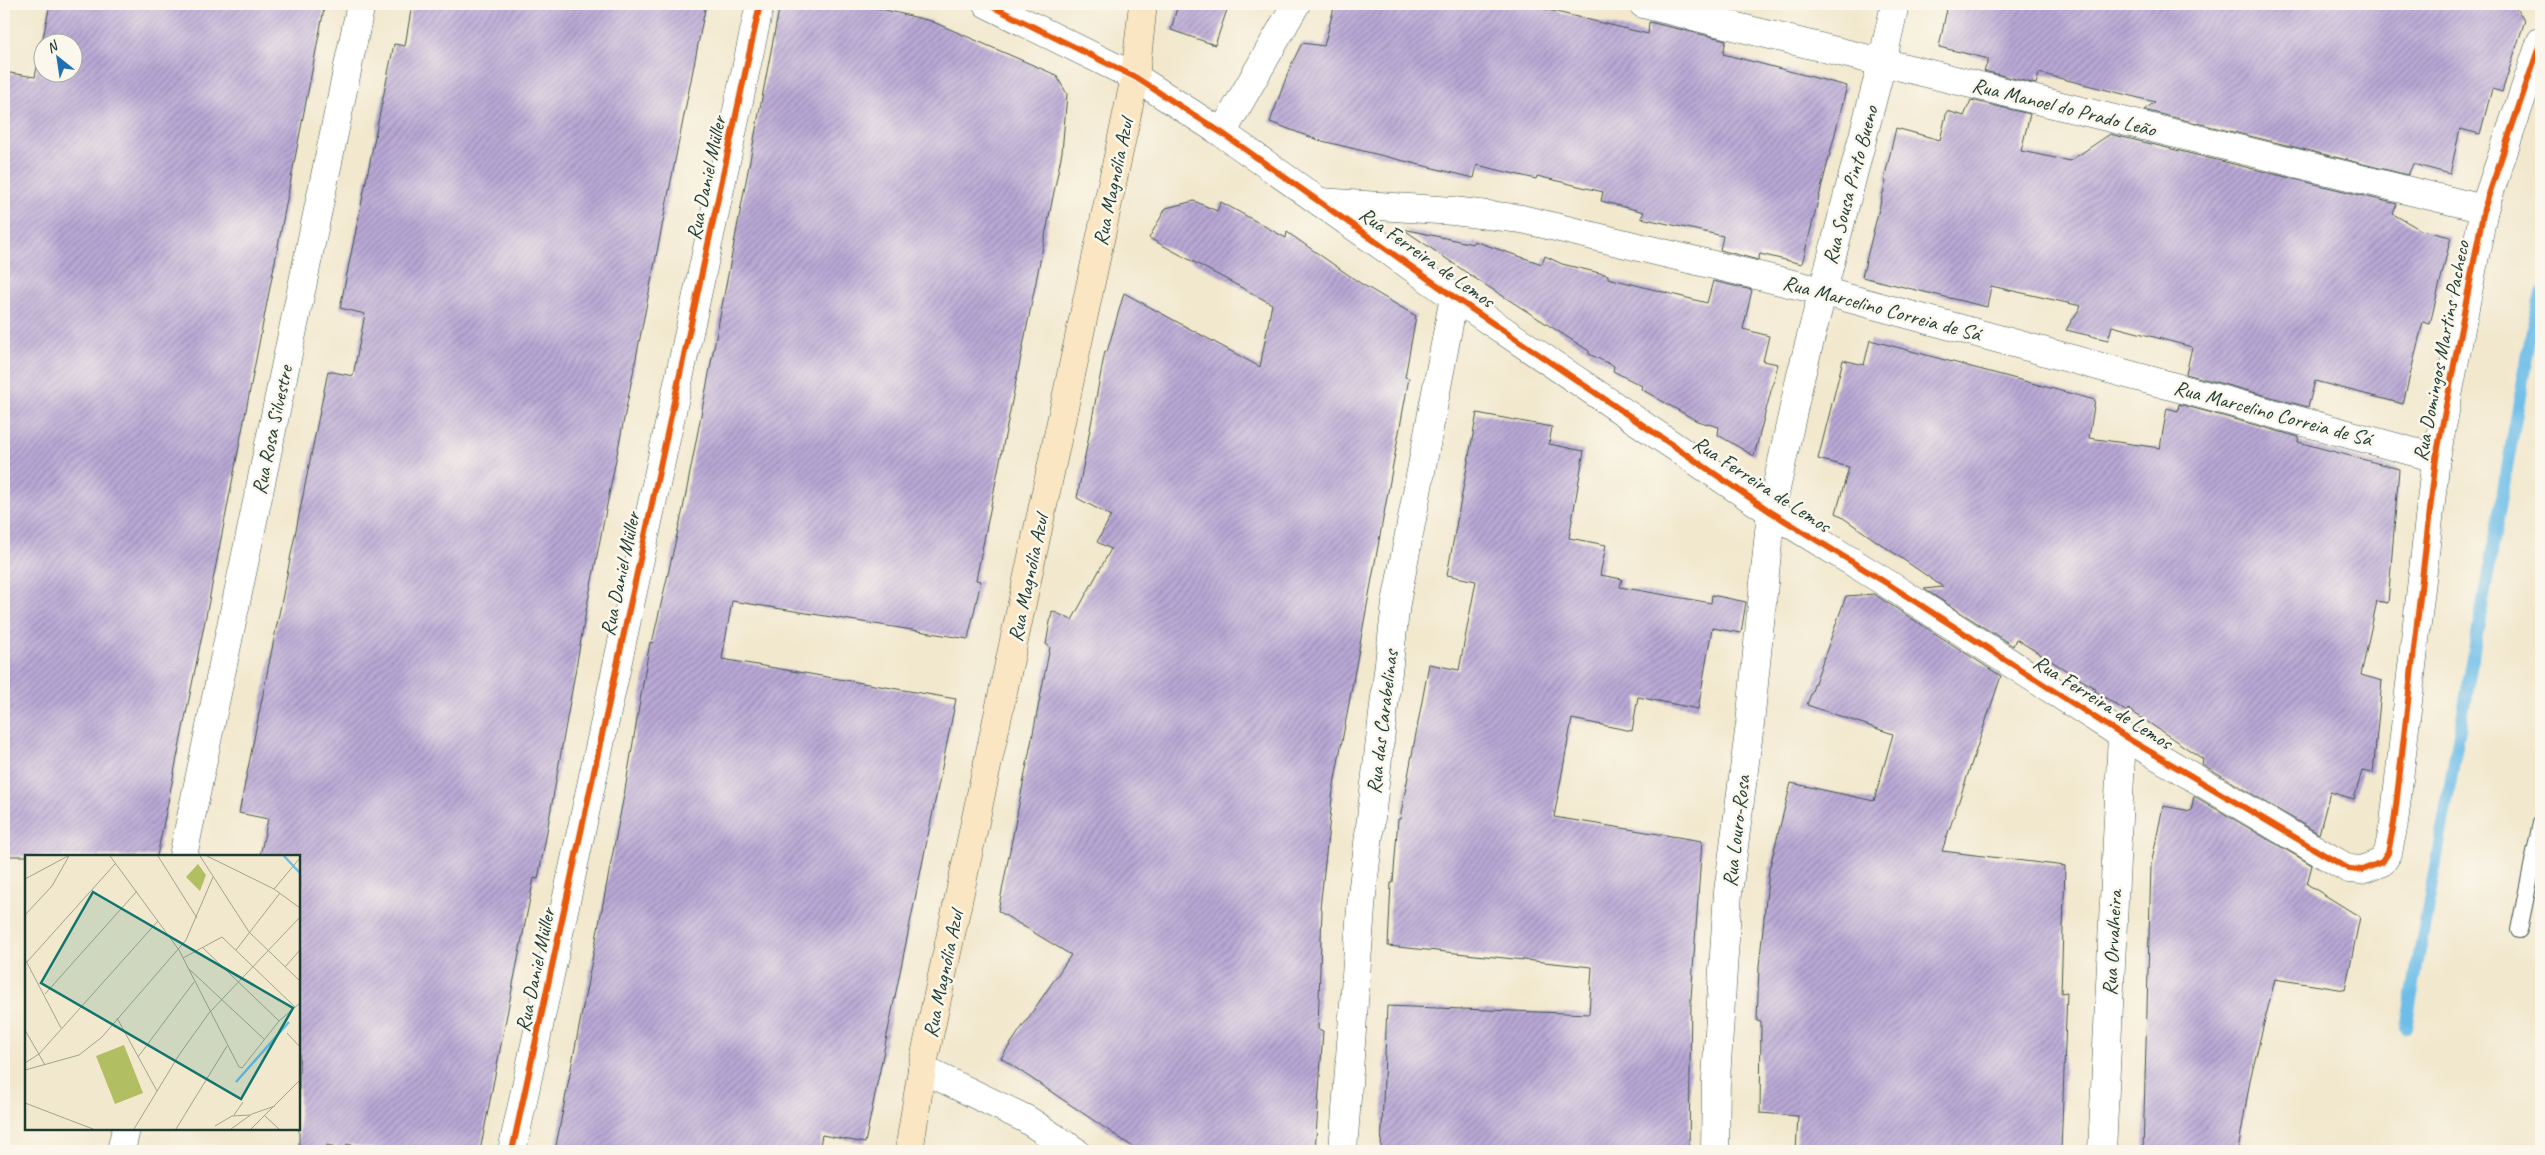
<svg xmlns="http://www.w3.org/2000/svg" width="2545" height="1155" font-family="Caveat,sans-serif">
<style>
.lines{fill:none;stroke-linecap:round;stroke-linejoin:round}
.stream{stroke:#6dbde8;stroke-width:12}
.building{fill:url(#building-hatch);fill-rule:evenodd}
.lane-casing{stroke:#3f574b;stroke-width:18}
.street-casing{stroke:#3f574b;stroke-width:29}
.secondary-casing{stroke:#3f574b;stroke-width:29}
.lane{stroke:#fff;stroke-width:16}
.street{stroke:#fff;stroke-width:28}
.secondary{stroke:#fbe6c3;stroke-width:28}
.cycleway-casing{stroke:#fbf7ec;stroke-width:9}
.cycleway{stroke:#e8590c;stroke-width:6}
.labels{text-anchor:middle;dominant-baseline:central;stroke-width:5;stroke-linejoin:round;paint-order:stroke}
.street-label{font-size:21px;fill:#1f3d34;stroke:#fbf7ec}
.inset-river{fill:none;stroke:#6dbde8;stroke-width:2.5}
.inset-road{fill:none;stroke:#9ea490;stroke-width:1}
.view{fill:#0f766e;fill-opacity:0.15;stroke:#0f766e;stroke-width:2.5}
.inset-edge{fill:none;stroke:#1f3d34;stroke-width:2.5}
</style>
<defs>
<pattern id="building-hatch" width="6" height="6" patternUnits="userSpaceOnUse" patternTransform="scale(1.25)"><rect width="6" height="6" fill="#b9a8d6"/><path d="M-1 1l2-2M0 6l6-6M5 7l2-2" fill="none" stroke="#968aae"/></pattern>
</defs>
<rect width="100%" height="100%" fill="#fbf7ec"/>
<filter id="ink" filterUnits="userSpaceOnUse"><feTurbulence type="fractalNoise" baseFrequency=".02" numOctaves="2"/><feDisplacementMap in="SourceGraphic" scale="10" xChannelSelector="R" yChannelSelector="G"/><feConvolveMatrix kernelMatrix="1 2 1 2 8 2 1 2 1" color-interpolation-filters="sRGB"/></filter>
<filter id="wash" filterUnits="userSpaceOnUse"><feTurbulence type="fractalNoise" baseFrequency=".0096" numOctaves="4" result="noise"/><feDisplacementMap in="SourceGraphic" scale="20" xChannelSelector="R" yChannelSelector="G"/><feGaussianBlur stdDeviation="1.12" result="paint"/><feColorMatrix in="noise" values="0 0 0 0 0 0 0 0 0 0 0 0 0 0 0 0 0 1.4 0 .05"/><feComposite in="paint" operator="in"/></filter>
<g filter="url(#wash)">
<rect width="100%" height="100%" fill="#f2e8ce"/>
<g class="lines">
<polyline class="stream" points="2406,1028 2533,324 2541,294"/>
</g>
<g id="blocks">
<g class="building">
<path d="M50 4H325L207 611 157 856H4V72L35 77ZM42 42H72V72H42Z"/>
<polygon points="412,4 706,4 586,611 546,837 538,879 534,878 480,1151 386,1151 347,1144 346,1148 327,1145 326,1151 299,1151 299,856 260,856 268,819 239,813 328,371 353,376 365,314 340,308 394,44 405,46"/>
<polygon points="780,4 861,4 931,21 1056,75 1067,94 1062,152 976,580 981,581 968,639 732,601 722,659 956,699 865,1143 822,1135 819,1151 555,1151 625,790 650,642 652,643 683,509"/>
<polygon points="1178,4 1229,4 1215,45 1171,30"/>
<polygon points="1335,4 1523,4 1648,34 1649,22 1726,40 1723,54 1847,86 1802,264 1760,254 1758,260 1720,250 1723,236 1641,218 1644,212 1601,201 1603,192 1537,176 1536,179 1477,165 1474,178 1318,140 1270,122 1290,67 1302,43 1324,46"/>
<polygon points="1708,4 1735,4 1734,10"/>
<polygon points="1948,4 2512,4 2525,20 2502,92 2492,89 2480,134 2460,129 2450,174 2413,164 2408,175 2144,110 2155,102 2039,73 2036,84 1984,71 1989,59 1939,47"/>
<polygon points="1971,100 2030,114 2021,151 2070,161 2110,134 2397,204 2393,214 2421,230 2451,237 2430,324 2423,322 2403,404 2315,381 2308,407 2186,374 2192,347 2112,326 2108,340 2066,330 2081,306 1991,286 1987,307 1862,277 1886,181 1884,180 1896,128 1940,140 1947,111 1964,116"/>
<polygon points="1194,201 1217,211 1221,202 1286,238 1287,232 1360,283 1416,316 1405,377 1409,378 1333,790 1320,908 1322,909 1318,1029 1323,1031 1315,1151 1139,1151 1001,1058 1071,955 998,911 1050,647 1046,644 1052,611 1072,620 1111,549 1097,542 1111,516 1077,498 1105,351 1107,352 1124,293 1260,367 1272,304 1149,238 1166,208"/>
<polygon points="1403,229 1473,244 1474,241 1542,264 1545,256 1562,264 1608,275 1608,278 1707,303 1713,281 1752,290 1743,329 1769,336 1763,361 1778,364 1754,456 1718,435 1719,427 1697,421 1641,389 1642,386 1613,371 1614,366 1589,354 1589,351 1473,277"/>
<polygon points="1870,340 2095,400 2089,438 2160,448 2167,408 2178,411 2179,404 2299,437 2298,442 2399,469 2388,603 2377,601 2361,675 2382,681 2373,773 2362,771 2354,799 2330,792 2319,834 2202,764 2203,759 2128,709 2127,712 2095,691 2096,689 2016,639 2013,646 1924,589 1943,587 1836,513 1849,467 1818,459 1843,360 1864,365"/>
<polygon points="1477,413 1552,427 1549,444 1584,451 1569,538 1606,545 1600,575 1622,579 1620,587 1711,603 1712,595 1746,602 1741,633 1712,628 1698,709 1638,697 1632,731 1572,719 1554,817 1702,841 1691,998 1689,1151 1381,1151 1387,1006 1589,1014 1592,967 1388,946 1391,883 1393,883 1398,819 1400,819 1429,664 1459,670 1476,581 1447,575"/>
<polygon points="1874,594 2001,676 1942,851 2065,866 2061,993 2067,992 2061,1151 1796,1151 1798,1116 1760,1113 1761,1022 1757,1021 1759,967 1769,870 1791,783 1874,801 1893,734 1807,705 1846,596"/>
<polygon points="2194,796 2312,865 2307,884 2360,917 2345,990 2275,979 2250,1080 2238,1151 2143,1151 2151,865 2163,806 2191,811"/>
</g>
</g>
</g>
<g filter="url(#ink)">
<use href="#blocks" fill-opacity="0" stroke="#3f574b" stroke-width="1"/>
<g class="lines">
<g class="lane-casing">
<polyline id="lane" points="2519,930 2541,823"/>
</g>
<g class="street-casing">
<g id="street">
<polyline points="987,4 1135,77 1222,133 1454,297 1771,512 1888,584 2122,735 2328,857 2349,869 2362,870 2382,862 2388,853 2394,823 2436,458 2484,209 2541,41"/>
<polyline points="1643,4 2484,209"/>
<polyline points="1222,133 1296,4"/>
<polyline points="1320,202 1453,211 1522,219 1822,291 2436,458"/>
<polyline points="183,856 361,4"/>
<polyline points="922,1069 1026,1119 1075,1151"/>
<polyline points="121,1151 126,1129"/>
<polyline points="512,1151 760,4"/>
<polyline points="1343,1151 1362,895 1396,603 1454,297"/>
<polyline points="1715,1151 1716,1079 1728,892 1750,724 1771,512 1800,379 1882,63 1895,4"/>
<polyline points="2102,1151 2122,735"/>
</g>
</g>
<g class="secondary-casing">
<polyline id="secondary" points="909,1151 922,1069 1135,77 1143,4"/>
</g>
<use href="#lane" class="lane"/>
<use href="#street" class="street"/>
<use href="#secondary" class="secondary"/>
<g class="cycleway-casing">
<g id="cycleway">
<polyline points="987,4 1135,77 1222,133 1454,297 1771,512 1888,584 2122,735 2328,857 2349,869 2362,870 2382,862 2388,853 2394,823 2436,458 2484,209 2541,41"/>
<polyline points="512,1151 760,4"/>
</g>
</g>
<use href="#cycleway" class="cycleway"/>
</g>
</g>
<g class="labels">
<g class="street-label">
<text transform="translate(2064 107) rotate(14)">Rua Manoel do Prado Leão</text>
<text transform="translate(706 178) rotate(-78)">Rua Daniel Müller</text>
<text transform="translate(1113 182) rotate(-78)">Rua Magnólia Azul</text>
<text transform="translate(1850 185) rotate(-75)">Rua Sousa Pinto Bueno</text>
<text transform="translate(1427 257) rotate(35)">Rua Ferreira de Lemos</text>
<text transform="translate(1882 308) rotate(15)">Rua Marcelino Correia de Sá</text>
<text transform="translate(2441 351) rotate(-79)">Rua Domingos Martins Pacheco</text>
<text transform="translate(2273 413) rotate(15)">Rua Marcelino Correia de Sá</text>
<text transform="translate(272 430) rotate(-78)">Rua Rosa Silvestre</text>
<text transform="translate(1762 484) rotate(33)">Rua Ferreira de Lemos</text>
<text transform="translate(620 574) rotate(-78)">Rua Daniel Müller</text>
<text transform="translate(1028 578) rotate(-78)">Rua Magnólia Azul</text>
<text transform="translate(2103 702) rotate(32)">Rua Ferreira de Lemos</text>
<text transform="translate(1382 722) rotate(-83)">Rua das Carabelinas</text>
<text transform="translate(1736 831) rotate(-83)">Rua Louro-Rosa</text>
<text transform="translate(2112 943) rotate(-87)">Rua Orvalheira</text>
<text transform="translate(535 970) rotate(-78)">Rua Daniel Müller</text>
<text transform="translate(943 974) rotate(-78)">Rua Magnólia Azul</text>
</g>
</g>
<g transform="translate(25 855)">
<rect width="275" height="275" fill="#f2e8ce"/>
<path d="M173 9 181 20 175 36 161 22ZM99 190 118 238 90 249 71 201Z" fill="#b1bf62"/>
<path class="inset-river" d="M259 1 275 18M211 227 264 167"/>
<path class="inset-road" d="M85 1 154 95 214 212 217 213 254 166 275 148M133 1 172 63M175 1 224 77 275 126M182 1 249 34 275 53M0 24 43 1M249 34 275 3M0 60 27 31 44 1M177 92 254 166M211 95 255 38M158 103 197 82 270 152M0 104 36 173M2 107 90 9M260 112 275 95M164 114 239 184M20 139 112 36M92 163 132 236M0 175 20 210M262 178 275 192M113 202 169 127M0 208 14 199 133 66M0 215 54 200 77 182 161 85 188 22M0 248 68 274M209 260 218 247M240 261 254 274M190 271 207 261 225 260M109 274 154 200 184 158 275 62M151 274 202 191M206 274 227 259 250 251M226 274 275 225"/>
<path class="view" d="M68 37 268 153 216 244 16 128Z"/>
<rect width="275" height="275" class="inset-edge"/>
</g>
<rect width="2545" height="1155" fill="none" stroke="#fbf7ec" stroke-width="20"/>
<g transform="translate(58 58) rotate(330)"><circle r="24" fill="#fbf7ec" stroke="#a3ada2"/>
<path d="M0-4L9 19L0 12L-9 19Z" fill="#1f6fb2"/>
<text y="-8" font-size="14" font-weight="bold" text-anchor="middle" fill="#1f3d34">N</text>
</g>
</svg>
